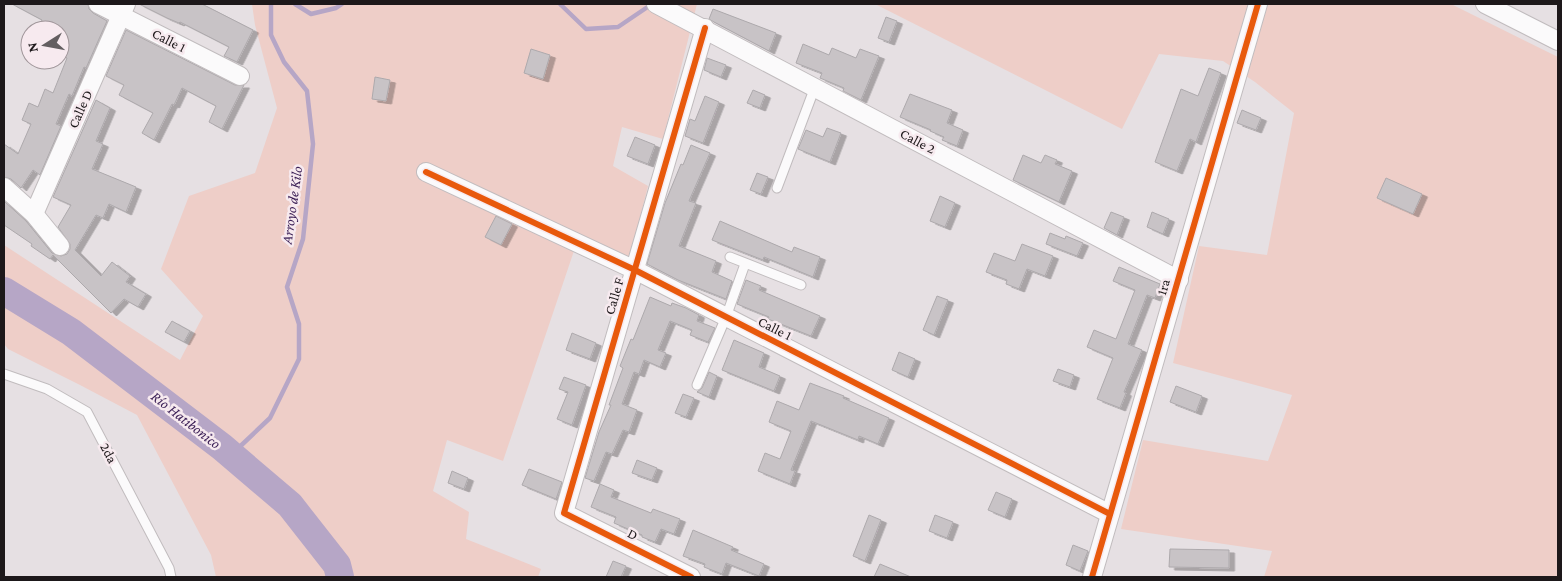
<svg xmlns="http://www.w3.org/2000/svg" width="1562" height="581" font-family="'Crimson Pro',serif">
<style>
.green{fill:#eecec8}
.lines{fill:none;stroke-linecap:round;stroke-linejoin:round}
.stream{stroke:#b6a6c6;stroke-width:4.5}
.river{stroke:#b6a6c6;stroke-width:28}
.building{fill:#c8c3c6;stroke:#ada9ac;filter:url(#shadow)}
.service-casing{stroke:#c1bcbe;stroke-width:11}
.minor-casing{stroke:#c1bcbe;stroke-width:20}
.service{stroke:#fbfafb;stroke-width:9}
.minor{stroke:#fbfafb;stroke-width:18}
.cycleway-casing{stroke:#f7eaef;stroke-width:9}
.cycleway{stroke:#e8590c;stroke-width:6}
.labels{text-anchor:middle;dominant-baseline:central;stroke-width:5;stroke-linejoin:round;paint-order:stroke}
.street-label{font-size:14px;fill:#1d181a;stroke:#f7eaef}
.water-label{font-size:15px;font-style:italic;fill:#3a1e55;stroke:#f7eaef}
</style>
<defs>
<filter id="shadow"><feDropShadow dx="5.5" dy="3" stdDeviation="0" flood-color="#0004"/></filter>
</defs>
<rect width="100%" height="100%" fill="#e6e0e3"/>
<g class="green">
<polygon points="252,4 697,4 663,139 622,127 613,166 648,186 630,257 579,236 503,461 447,440 433,491 469,512 466,539 541,569 538,577 216,577 211,555 137,415 80,385 8,349 4,344 4,245 180,360 203,316 161,269 189,196 255,173 277,108 255,25"/>
<polygon points="875,4 1451,4 1558,57 1558,577 1264,577 1272,551 1121,529 1143,440 1268,461 1292,395 1173,363 1199,246 1267,255 1294,113 1255,82 1223,61 1159,54 1122,129"/>
</g>
<g class="lines">
<g class="stream">
<polyline points="295,4 311,14 336,8 342,4"/>
<polyline points="560,4 586,29 618,27 652,4"/>
<polyline points="231,455 270,418 299,359 299,324 287,287 303,239 313,144 307,91 284,62 271,35 271,4"/>
</g>
<polyline class="river" points="4,291 71,332 222,447 290,505 337,565 340,577"/>
</g>
<g class="building">
<polygon points="12,4 88,4 89,9 93,13 107,21 86,68 84,67 72,96 69,94 56,124 61,126 40,175 33,170 21,188 11,179 4,177 4,144 18,154 31,124 22,120 29,103 38,107 45,89 53,93 67,58 60,54 60,30 53,30 41,23 42,20"/>
<polygon points="139,4 202,4 253,30 237,62 224,56 229,47 180,22 179,23 167,18"/>
<polygon points="713,9 776,33 769,51 714,22 709,19"/>
<polygon points="886,17 897,21 889,42 878,38"/>
<polygon points="126,30 235,85 244,85 222,129 209,122 216,106 182,88 174,105 172,104 154,140 142,133 153,113 119,95 124,85 106,76"/>
<polygon points="803,44 829,55 832,48 856,58 860,49 879,56 861,100 843,91 844,88 820,78 822,73 796,63"/>
<polygon points="531,49 550,55 543,79 524,73"/>
<polygon points="707,58 726,65 721,77 704,70"/>
<polygon points="1209,68 1221,73 1196,142 1190,139 1177,171 1155,162 1181,89 1198,96"/>
<polygon points="375,77 390,80 386,101 372,99"/>
<polygon points="753,90 765,95 760,108 747,103"/>
<polygon points="910,94 952,110 947,123 963,130 957,146 942,140 944,137 930,131 931,130 900,117"/>
<polygon points="705,96 719,102 703,143 685,136 690,119 695,121"/>
<polygon points="96,100 110,108 96,141 103,144 92,169 136,187 126,212 109,204 103,218 96,215 75,250 101,276 112,262 130,276 126,282 146,294 138,307 124,299 111,313 53,255 50,259 31,246 32,244 4,225 4,201 26,221 52,253 61,256 67,254 70,249 70,244 58,227 71,205 53,197"/>
<polygon points="1242,110 1261,118 1256,130 1237,123"/>
<polygon points="827,128 841,133 830,162 798,149 806,130 823,137"/>
<polygon points="635,137 655,145 648,164 627,156"/>
<polygon points="691,145 710,153 689,201 696,203 679,246 716,261 712,272 732,281 726,299 678,280 647,264 665,203 681,164 683,165"/>
<polygon points="1023,155 1041,163 1045,155 1057,160 1055,164 1072,171 1059,202 1013,180"/>
<polygon points="757,173 768,177 761,194 750,190"/>
<polygon points="1386,178 1422,194 1413,214 1377,198"/>
<polygon points="940,196 955,203 945,227 930,221"/>
<polygon points="1111,212 1124,217 1117,235 1104,228"/>
<polygon points="1152,212 1169,219 1163,234 1147,227"/>
<polygon points="496,216 512,224 501,245 485,237"/>
<polygon points="720,221 792,252 794,247 820,257 813,277 764,257 763,260 712,240"/>
<polygon points="1050,233 1065,239 1066,236 1083,243 1077,256 1046,244"/>
<polygon points="1022,244 1053,256 1045,276 1027,269 1019,289 1006,284 1007,280 986,272 994,253 1015,261"/>
<polygon points="1119,267 1160,284 1155,298 1147,295 1128,344 1142,350 1124,392 1126,393 1120,408 1097,399 1113,358 1087,347 1094,330 1116,339 1135,290 1113,281"/>
<polygon points="746,280 761,286 759,290 820,316 811,336 768,319 769,317 737,304"/>
<polygon points="937,296 948,300 934,335 923,330"/>
<polygon points="650,297 671,306 672,303 686,308 699,315 697,321 715,328 708,342 690,335 692,330 670,321 658,350 666,353 660,367 644,360 639,374 634,372 622,404 637,410 629,432 623,430 612,454 606,452 594,481 585,478 599,432 611,405 609,405 623,368 620,366 631,339 633,340"/>
<polygon points="172,321 190,331 184,342 165,332"/>
<polygon points="572,333 596,343 590,359 566,350"/>
<polygon points="734,340 764,353 759,367 780,376 774,391 722,370"/>
<polygon points="899,352 915,359 908,377 892,370"/>
<polygon points="1058,369 1074,375 1070,387 1053,381"/>
<polygon points="709,372 717,376 709,397 697,392 702,388"/>
<polygon points="564,377 586,385 572,425 557,419 568,392 559,389"/>
<polygon points="810,383 844,396 843,398 889,418 878,444 859,436 858,440 811,421 791,470 795,471 790,484 758,471 765,453 780,459 791,431 769,422 777,401 799,410"/>
<polygon points="1176,386 1202,396 1196,412 1170,402"/>
<polygon points="683,394 694,398 686,417 675,413"/>
<polygon points="637,460 657,468 652,480 632,473"/>
<polygon points="529,469 562,482 556,499 522,485"/>
<polygon points="452,471 468,478 464,489 448,483"/>
<polygon points="600,484 614,490 611,497 651,513 653,509 680,519 674,534 661,529 655,542 642,537 642,535 614,523 616,517 591,507"/>
<polygon points="996,492 1012,499 1005,517 988,510"/>
<polygon points="869,515 881,520 865,561 853,556"/>
<polygon points="935,515 953,522 947,538 929,531"/>
<polygon points="693,530 733,547 731,550 764,564 759,576 726,563 722,574 704,567 705,564 683,556"/>
<polygon points="1073,545 1088,551 1080,571 1066,565"/>
<polygon points="1170,549 1229,550 1229,568 1169,567"/>
<polygon points="613,561 626,566 621,577 606,577"/>
<polygon points="880,564 911,577 874,577"/>
</g>
<g class="lines">
<g class="service-casing">
<g id="service">
<polyline points="777,188 815,87"/>
<polyline points="730,257 801,285"/>
<polyline points="4,374 47,389 87,412 169,568 171,577"/>
<polyline points="697,385 726,317 745,264"/>
</g>
</g>
<g class="minor-casing">
<g id="minor">
<polyline points="98,4 240,76"/>
<polyline points="656,4 1179,280"/>
<polyline points="1485,4 1558,41"/>
<polyline points="426,172 635,270 1110,514"/>
<polyline points="4,187 34,214 60,246"/>
<polyline points="34,214 126,4"/>
<polyline points="691,577 564,513 705,28"/>
<polyline points="1092,577 1258,4"/>
</g>
</g>
<use href="#service" class="service"/>
<use href="#minor" class="minor"/>
<g class="cycleway-casing">
<g id="cycleway">
<polyline points="426,172 635,270 1110,514"/>
<polyline points="691,577 564,513 705,28"/>
<polyline points="1092,577 1258,4"/>
</g>
</g>
<use href="#cycleway" class="cycleway"/>
</g>
<g class="labels">
<g class="street-label">
<text transform="translate(169 40) rotate(27)">Calle 1</text>
<text transform="translate(80 109) rotate(-66)">Calle D</text>
<text transform="translate(918 141) rotate(28)">Calle 2</text>
<text transform="translate(1163 287) rotate(-74)">1ra</text>
<text transform="translate(614 296) rotate(-74)">Calle F</text>
<text transform="translate(775 328) rotate(27)">Calle 1</text>
<text transform="translate(109 453) rotate(62)">2da</text>
<text transform="translate(633 534) rotate(27)">D</text>
</g>
<g class="water-label">
<text transform="translate(292 205) rotate(-82)">Arroyo de Kilo</text>
<text transform="translate(186 420) rotate(38)">Río Hatibonico</text>
</g>
</g>
<rect width="1562" height="581" fill="none" stroke="#1d181a" stroke-width="10"/>
<g transform="translate(45 45) rotate(259)"><circle r="24" fill="#f7eaef" stroke="#a0969a"/>
<path d="M0-4L9 19L0 12L-9 19Z" fill="#635e60"/>
<text y="-8" font-size="14" font-weight="bold" text-anchor="middle" fill="#1d181a">N</text>
</g>
</svg>
